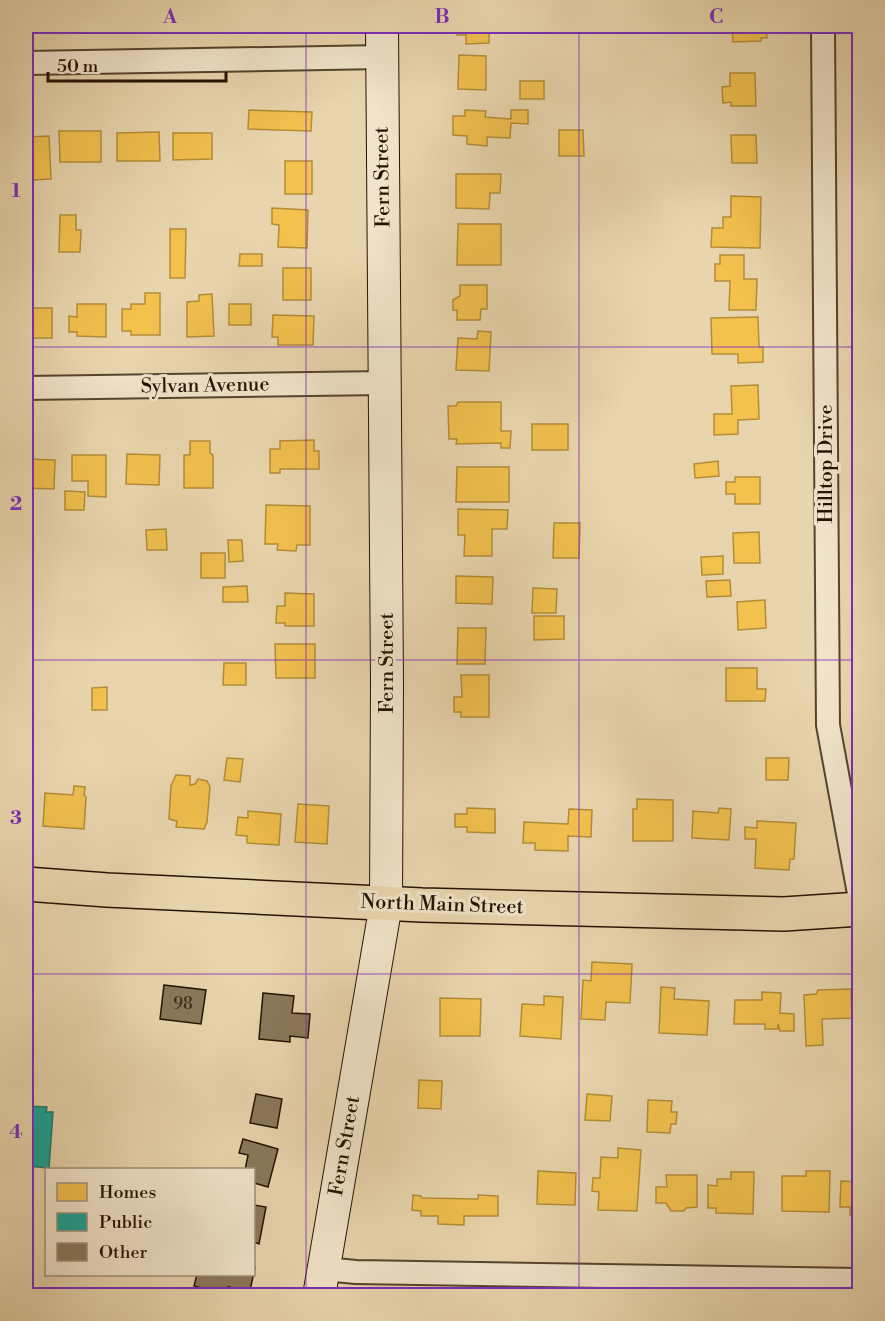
<svg xmlns="http://www.w3.org/2000/svg" width="885" height="1321" font-family="'Libre Bodoni',serif">
<style>
.homes{fill:#f2c14e;stroke:#b48d37;stroke-width:1.5}
.public{fill:#17a398;stroke:#1b786b;stroke-width:1.5}
.building{fill:#8a785b;stroke:#231302;stroke-width:1.5}
.lines{fill:none;stroke-linecap:round;stroke-linejoin:round}
.street-casing{stroke:#54442d;stroke-width:26}
.secondary-casing{stroke:#231302;stroke-width:34}
.primary-casing{stroke:#231302;stroke-width:36}
.street{stroke:#f1e4ca;stroke-width:22}
.secondary{stroke:#f1e4ca;stroke-width:32}
.primary{stroke:#e9d5ad;stroke-width:33}
.grid{fill:none;stroke:#7b2cbf;stroke-width:1.5;stroke-opacity:0.55}
.labels{text-anchor:middle;dominant-baseline:central;stroke-width:6;stroke-linejoin:round;paint-order:stroke}
.number-label{font-size:16px;fill:#3d2c18}
.street-label{font-size:20px;fill:#231302;stroke:#f1e4ca}
.neatline{fill:none;stroke:#7b2cbf;stroke-width:2}
.grid-label{font-size:20px;text-anchor:middle;font-weight:bold;fill:#7b2cbf}
</style>
<rect width="100%" height="100%" fill="#e9d5ad"/>
<filter id="stains"><feTurbulence type="fractalNoise" baseFrequency=".00333" numOctaves="4"/><feColorMatrix values="0 0 0 0 .2 0 0 0 0 .09 0 0 0 0 .02 0 0 0 .5 -.17"/></filter>
<radialGradient id="worn" r=".72"><stop offset=".6" stop-color="#630" stop-opacity="0"/><stop offset="1" stop-color="#630" stop-opacity=".3"/></radialGradient>
<g class="homes">
<polygon points="457,26 484,26 484,29 489,29 489,43 466,44 466,35 457,35"/>
<polygon points="732,26 766,26 767,38 761,38 761,41 733,42"/>
<polygon points="459,55 486,56 486,90 458,89"/>
<polygon points="730,73 755,73 756,106 731,106 731,102 723,103 722,87 730,86"/>
<rect x="520" y="81" width="24" height="18"/>
<polygon points="249,110 312,112 311,131 248,129"/>
<polygon points="465,110 486,111 485,117 511,119 511,110 528,110 528,124 511,123 510,138 487,137 487,146 467,144 467,136 453,135 453,116 465,116"/>
<polygon points="27,130 27,137 49,136 51,179 32,180 32,172 26,172 26,131"/>
<polygon points="559,130 583,130 584,156 559,156"/>
<polygon points="59,131 101,131 101,162 60,162"/>
<polygon points="159,132 160,161 117,161 117,133"/>
<polygon points="173,133 212,133 212,159 173,160"/>
<polygon points="731,135 756,135 757,163 732,163"/>
<rect x="285" y="161" width="27" height="33"/>
<polygon points="456,174 501,174 500,193 490,193 489,209 456,208"/>
<polygon points="731,196 761,197 760,248 711,247 712,228 723,228 723,217 731,217"/>
<polygon points="272,208 308,210 307,248 278,247 279,225 272,224"/>
<polygon points="60,215 76,215 76,230 81,230 80,252 59,252"/>
<polygon points="458,224 501,224 501,265 457,265"/>
<polygon points="170,229 186,229 185,278 170,278"/>
<rect x="26" y="231" width="3" height="24"/>
<polygon points="240,254 262,254 262,266 239,266"/>
<polygon points="720,255 744,255 744,279 757,279 756,310 729,310 730,281 715,281 715,264 720,264"/>
<rect x="283" y="268" width="28" height="32"/>
<polygon points="460,285 487,285 487,309 481,309 480,320 457,320 457,310 453,310 453,300 460,296"/>
<polygon points="145,293 160,293 160,335 131,335 131,331 122,331 122,309 131,309 131,304 145,304"/>
<polygon points="212,294 214,336 187,337 187,302 199,301 199,295"/>
<polygon points="77,304 106,304 106,337 77,336 77,332 69,332 69,316 77,317"/>
<rect x="229" y="304" width="22" height="21"/>
<rect x="26" y="308" width="26" height="30"/>
<polygon points="273,315 314,316 313,345 278,345 278,337 272,337"/>
<polygon points="758,317 759,347 763,347 763,362 738,363 738,354 712,354 711,318"/>
<polygon points="478,331 491,332 489,371 456,370 458,338 477,339"/>
<polygon points="758,385 759,419 738,420 738,434 714,435 714,414 732,414 731,386"/>
<polygon points="458,402 501,402 501,431 511,431 510,448 501,448 501,443 456,444 457,439 449,439 448,406 456,406"/>
<rect x="532" y="424" width="36" height="26"/>
<polygon points="314,440 314,451 319,451 319,469 280,469 280,473 270,473 270,449 280,449 280,441"/>
<polygon points="190,441 210,441 210,453 213,455 213,488 184,488 184,455 190,455"/>
<polygon points="127,454 160,455 159,485 126,484"/>
<polygon points="72,455 106,455 106,497 88,496 88,481 72,481"/>
<polygon points="26,459 55,460 54,489 26,488"/>
<polygon points="718,461 719,476 695,478 694,464"/>
<polygon points="457,467 509,467 509,502 456,502"/>
<polygon points="735,477 760,477 760,504 735,504 735,494 726,494 726,482 735,482"/>
<polygon points="65,491 85,492 84,510 65,510"/>
<polygon points="266,505 310,506 310,545 297,545 296,551 277,550 278,544 265,544"/>
<polygon points="458,509 508,510 507,529 492,529 492,556 464,556 465,535 458,535"/>
<polygon points="554,523 580,523 579,558 553,558"/>
<polygon points="166,529 167,550 147,550 146,530"/>
<polygon points="759,532 760,563 734,563 733,533"/>
<polygon points="228,540 242,540 243,561 229,562"/>
<rect x="201" y="553" width="24" height="25"/>
<polygon points="723,556 723,574 702,575 701,557"/>
<polygon points="456,576 493,577 492,604 456,603"/>
<polygon points="730,580 731,596 707,597 706,581"/>
<polygon points="247,586 248,602 223,602 223,587"/>
<polygon points="533,588 557,589 556,613 532,613"/>
<polygon points="285,593 314,594 314,626 285,626 285,623 276,623 277,606 285,606"/>
<polygon points="765,600 766,628 738,630 737,602"/>
<polygon points="534,616 564,616 564,639 534,640"/>
<polygon points="458,628 486,628 485,664 457,664"/>
<polygon points="275,644 315,644 315,678 276,678"/>
<polygon points="224,663 246,663 246,685 223,685"/>
<polygon points="726,668 757,668 757,689 766,689 765,701 726,701"/>
<polygon points="461,675 489,675 489,717 461,717 461,712 454,712 454,697 462,697"/>
<polygon points="107,687 107,710 92,710 92,688"/>
<polygon points="227,758 243,759 240,782 224,780"/>
<polygon points="766,758 789,758 788,780 766,780"/>
<polygon points="176,775 190,776 190,785 195,784 198,779 207,781 210,787 207,822 204,829 176,827 177,821 169,819 171,786"/>
<polygon points="74,786 85,787 84,795 86,797 84,829 43,826 45,793 73,795"/>
<polygon points="637,799 673,800 673,841 633,841 633,809 637,809"/>
<polygon points="298,804 329,806 327,844 295,842"/>
<polygon points="467,808 495,809 495,833 467,832 467,827 455,827 455,814 467,814"/>
<polygon points="719,808 731,809 729,840 692,838 693,811 718,813"/>
<polygon points="569,809 592,810 591,837 568,836 568,851 535,850 535,843 523,843 524,822 568,824"/>
<polygon points="248,811 281,814 279,845 247,843 247,836 236,835 238,817 248,818"/>
<polygon points="757,821 796,823 794,859 790,859 789,870 755,868 756,839 745,839 745,827 757,828"/>
<polygon points="592,962 632,964 630,1003 606,1002 605,1020 581,1019 583,980 591,981"/>
<polygon points="661,987 675,988 674,999 709,1001 707,1035 659,1033"/>
<polygon points="851,989 852,1018 822,1019 823,1045 806,1046 804,995 816,994 818,990"/>
<polygon points="762,992 781,993 780,1013 794,1014 794,1031 780,1031 778,1024 778,1029 765,1029 765,1024 734,1024 735,1000 762,1000"/>
<polygon points="544,996 563,997 561,1039 520,1036 522,1004 544,1005"/>
<polygon points="440,998 481,999 480,1036 440,1036"/>
<polygon points="419,1080 442,1081 441,1109 418,1108"/>
<polygon points="587,1094 612,1096 610,1121 585,1120"/>
<polygon points="648,1100 672,1101 671,1112 677,1112 676,1124 671,1124 670,1133 647,1132"/>
<polygon points="618,1148 641,1150 637,1211 598,1210 599,1192 592,1191 593,1178 600,1178 601,1157 618,1158"/>
<polygon points="538,1171 576,1173 575,1205 537,1204"/>
<polygon points="806,1171 830,1171 829,1212 782,1211 782,1176 806,1176"/>
<polygon points="731,1172 754,1172 753,1214 716,1213 716,1208 708,1208 708,1185 717,1186 717,1179 731,1179"/>
<polygon points="666,1175 697,1175 697,1207 686,1208 684,1211 671,1211 666,1203 656,1203 656,1187 667,1187"/>
<polygon points="841,1181 860,1182 860,1216 850,1215 850,1207 840,1207"/>
<polygon points="413,1195 421,1196 422,1198 478,1199 478,1195 498,1196 498,1216 464,1216 464,1225 438,1224 438,1216 421,1216 421,1211 412,1210"/>
</g>
<polygon class="public" points="26,1106 47,1107 46,1112 53,1112 49,1168 26,1166"/>
<g class="building">
<polygon points="164,985 206,990 201,1024 160,1019"/>
<polygon points="263,993 294,996 292,1013 310,1014 308,1038 290,1036 290,1042 259,1039"/>
<polygon points="256,1094 282,1099 277,1128 250,1123"/>
<polygon points="243,1139 278,1149 268,1187 254,1183 254,1170 245,1170 248,1155 239,1153"/>
<polygon points="254,1205 266,1207 259,1244 254,1242"/>
<polygon points="254,1267 255,1267 250,1291 228,1287 227,1294 194,1286 197,1274 254,1274"/>
</g>
<g class="lines">
<g class="street-casing">
<g id="street">
<polyline points="823,26 828,725 860,899"/>
<polyline points="26,63 382,57"/>
<polyline points="26,388 385,383"/>
<polyline points="324,1269 356,1272 860,1280"/>
</g>
</g>
<g class="secondary-casing">
<polyline id="secondary" points="319,1296 386,904 387,682 382,26"/>
</g>
<g class="primary-casing">
<polyline id="primary" points="26,884 107,890 422,905 784,914 860,909"/>
</g>
<use href="#street" class="street"/>
<use href="#secondary" class="secondary"/>
<use href="#primary" class="primary"/>
</g>
<path class="grid" d="M306 26V1296M579 26V1296M26 347H860M26 660H860M26 974H860"/>
<g class="labels">
<g class="number-label">
<text x="183" y="1004">98</text>
</g>
<g class="street-label">
<text transform="translate(383 177) rotate(-91)">Fern Street</text>
<text transform="translate(205 386) rotate(-1)">Sylvan Avenue</text>
<text transform="translate(826 464) rotate(-90)">Hilltop Drive</text>
<text transform="translate(387 663) rotate(-90)">Fern Street</text>
<text transform="translate(442 905) rotate(2)">North Main Street</text>
<text transform="translate(345 1146) rotate(-80)">Fern Street</text>
</g>
</g>
<rect width="885" height="1321" fill="none" stroke="#e9d5ad" stroke-width="66"/>
<rect x="45" y="1168" width="210" height="108" fill="#f1e4ca" stroke="#9f907a" stroke-width="1.5"/>
<rect x="57" y="1183" width="30" height="18" fill="#f2c14e" stroke="#9f907a" stroke-width="1.5"/>
<text x="99" y="1198" font-size="18" fill="#231302">Homes</text>
<rect x="57" y="1213" width="30" height="18" fill="#17a398" stroke="#9f907a" stroke-width="1.5"/>
<text x="99" y="1228" font-size="18" fill="#231302">Public</text>
<rect x="57" y="1243" width="30" height="18" fill="#8a785b" stroke="#9f907a" stroke-width="1.5"/>
<text x="99" y="1258" font-size="18" fill="#231302">Other</text>
<path d="M48 72v9h178v-9" fill="none" stroke="#231302" stroke-width="3"/>
<text x="57" y="72" font-size="18" fill="#231302" stroke="#f1e4ca" stroke-width="4.5" paint-order="stroke">50 m</text>
<rect x="33" y="33" width="819" height="1255" class="neatline"/>
<g class="grid-label">
<text x="170" y="23">A</text>
<text x="442" y="23">B</text>
<text x="716" y="23">C</text>
<text x="16" y="197">1</text>
<text x="16" y="510">2</text>
<text x="16" y="824">3</text>
<text x="16" y="1138">4</text>
</g>
<rect width="100%" height="100%" filter="url(#stains)"/>
<rect width="100%" height="100%" fill="url(#worn)"/>
</svg>
